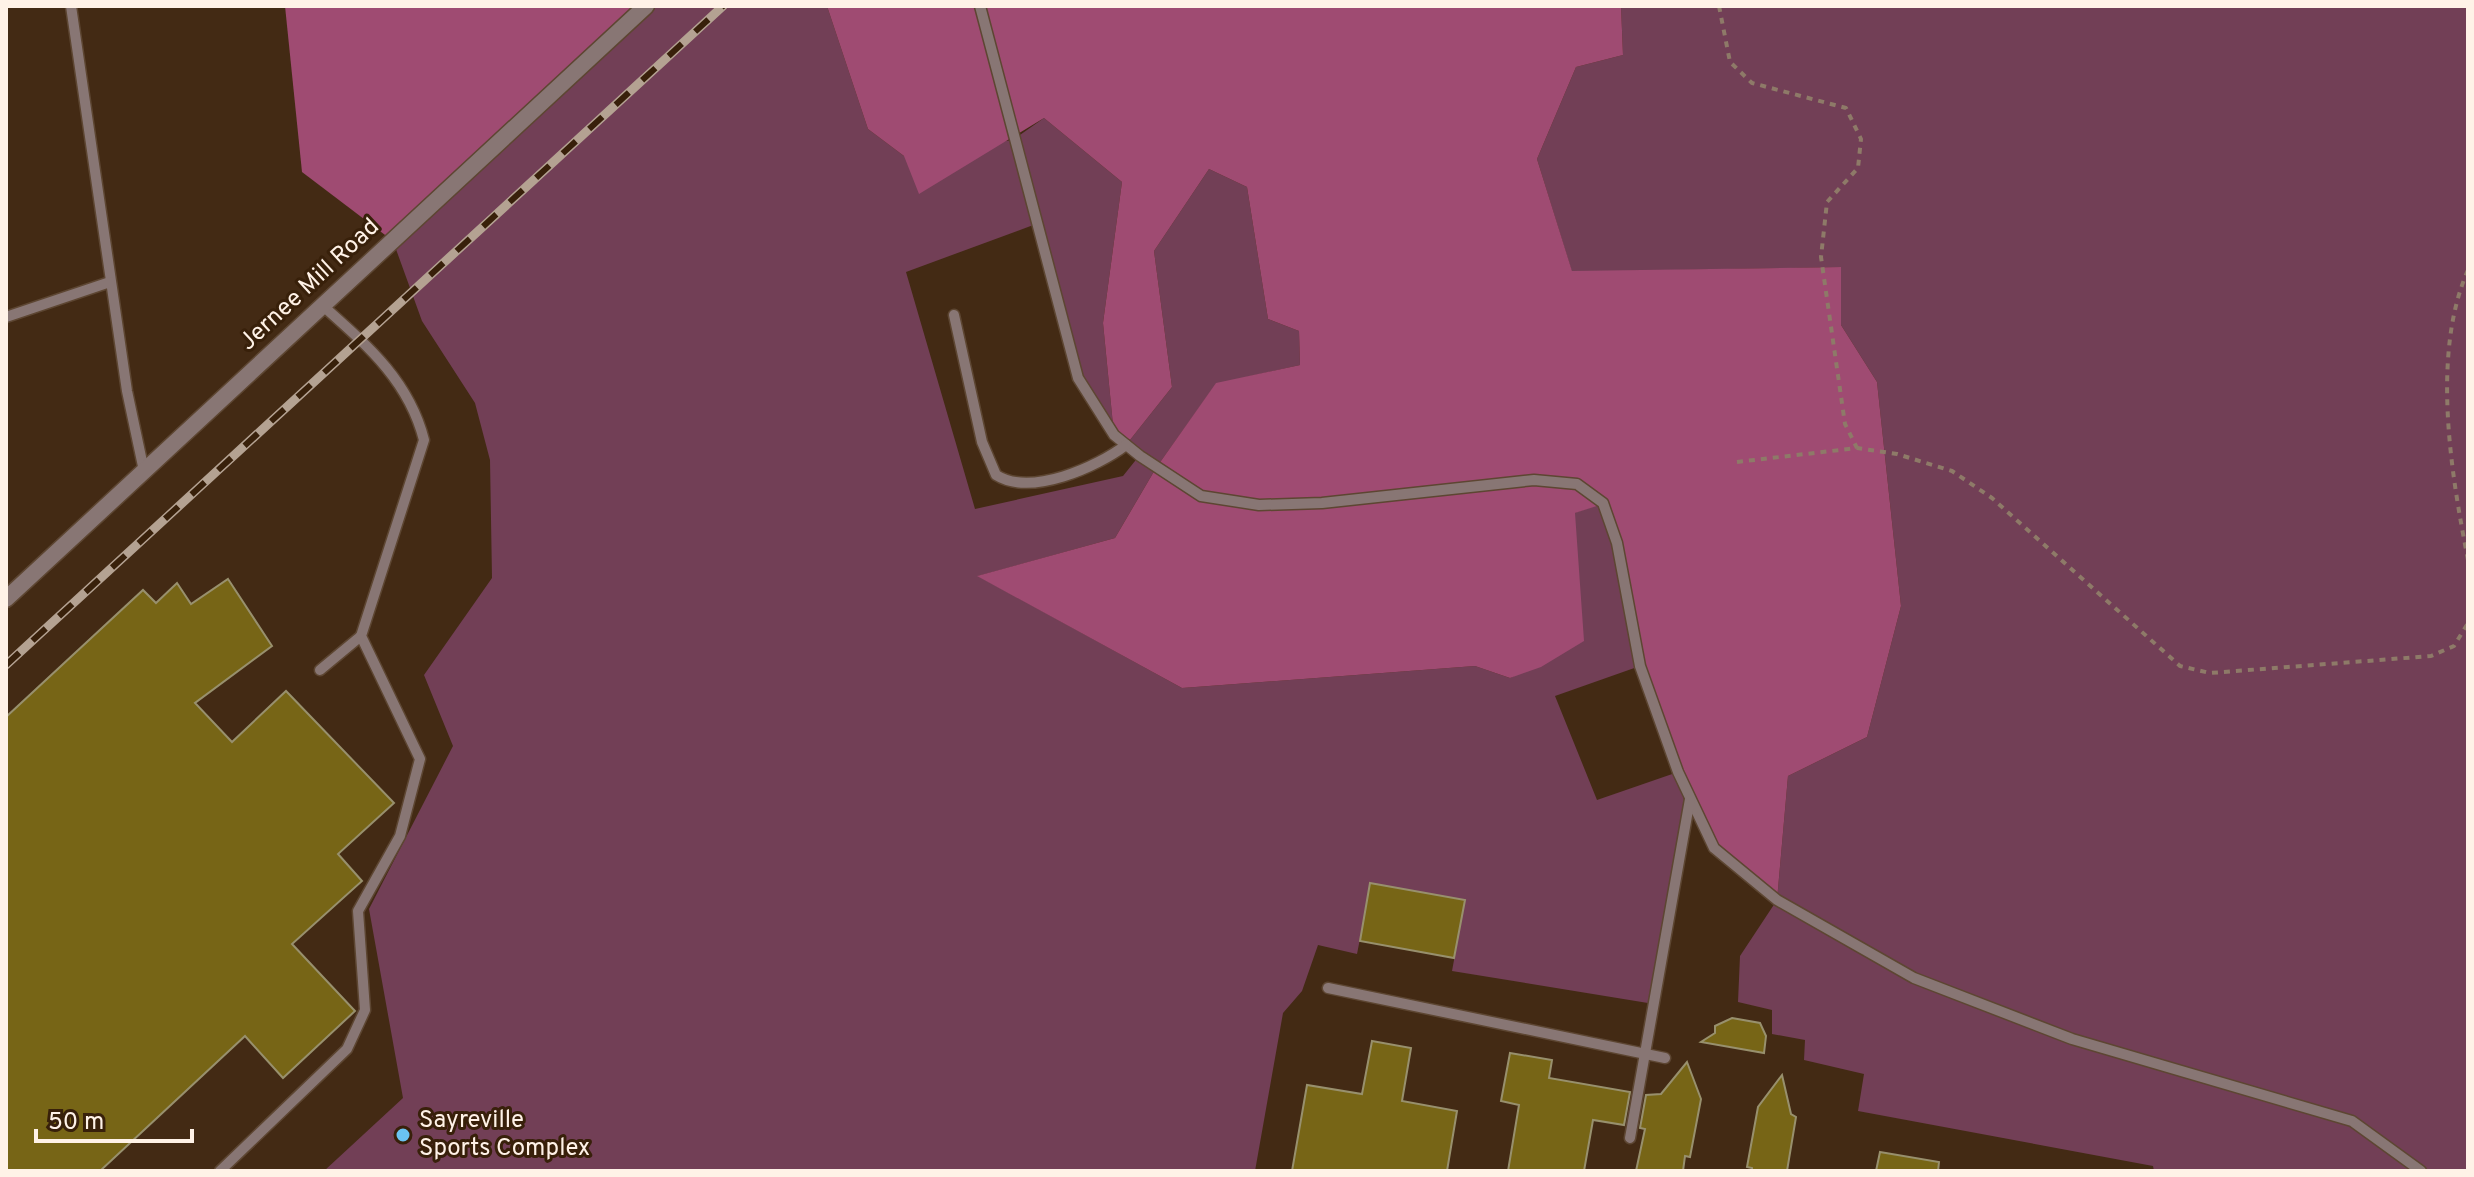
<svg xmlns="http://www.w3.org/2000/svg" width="2474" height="1177" font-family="Overpass,sans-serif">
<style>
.green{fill:#723f56}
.forest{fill:#9f4b72}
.building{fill:#776516;stroke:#98906d;stroke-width:2}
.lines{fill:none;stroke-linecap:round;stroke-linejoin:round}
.service-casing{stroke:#5d4632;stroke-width:13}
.tertiary-casing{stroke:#5d4632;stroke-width:19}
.path{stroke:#8e7a68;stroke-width:4;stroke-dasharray:6 6;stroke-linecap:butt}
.service{stroke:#887674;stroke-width:10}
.tertiary{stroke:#887674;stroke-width:16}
.rail-casing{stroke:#b4a292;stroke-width:9}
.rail{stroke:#38200a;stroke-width:6;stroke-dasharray:18;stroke-linecap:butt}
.poi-dot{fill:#6ac3f1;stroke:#38200a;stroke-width:3}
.labels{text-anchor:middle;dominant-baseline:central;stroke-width:6;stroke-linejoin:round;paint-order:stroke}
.street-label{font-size:24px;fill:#fff2e7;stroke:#38200a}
.poi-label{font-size:24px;fill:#fff2e7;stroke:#38200a;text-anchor:start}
</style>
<rect width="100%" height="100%" fill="#432a14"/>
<g class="green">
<polygon points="646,6 827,6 868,129 904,156 1013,140 1044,118 1122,182 1103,323 1114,435 1078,378 1036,224 906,272 975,509 1123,476 1139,456 1126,445 1172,387 1154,251 1209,169 1247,187 1268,319 1299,331 1300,365 1216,384 1156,468 1115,538 978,576 1182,688 1475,666 1510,678 1583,641 1574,513 1603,503 1640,666 1555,696 1597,800 1678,772 1690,797 1654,1004 1452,971 1465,900 1371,883 1357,954 1318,945 1302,991 1283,1013 1255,1171 324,1171 403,1098 369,909 453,746 424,675 492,578 490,460 475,403 422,321 393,241"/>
<polygon points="1621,6 2468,6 2468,1171 2154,1171 2153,1166 1858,1111 1864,1074 1804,1060 1805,1040 1772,1034 1772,1010 1738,1002 1740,956 1777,900 1788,776 1867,737 1901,606 1877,382 1841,325 1840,267 1572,272 1537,159 1576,67 1623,55"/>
</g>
<g class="forest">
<polygon points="285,6 646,6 393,241 302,172"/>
<polygon points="827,6 1621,6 1623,55 1576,67 1537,159 1572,271 1841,267 1841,325 1877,382 1901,606 1867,737 1788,776 1777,900 1714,848 1640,666 1603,504 1575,513 1584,641 1541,667 1510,678 1475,666 1182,688 977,576 1115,538 1156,468 1216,383 1300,365 1299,331 1268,319 1247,187 1209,169 1154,251 1172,387 1126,445 1114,435 1103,323 1122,182 1044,118 919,194 904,156 868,129"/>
</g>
<g class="building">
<polygon points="228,579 272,646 195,703 232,742 286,691 394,803 338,854 362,881 292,944 355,1011 283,1078 245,1036 100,1171 6,1171 6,717 143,590 156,603 177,583 191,604"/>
<polygon points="1370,883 1465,900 1454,958 1360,941"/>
<polygon points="1732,1018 1760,1023 1766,1036 1764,1053 1701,1042 1715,1033 1715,1026"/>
<polygon points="1372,1041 1411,1048 1402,1101 1457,1111 1447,1171 1292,1171 1307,1085 1362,1094"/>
<polygon points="1510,1053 1552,1060 1549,1078 1630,1092 1624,1125 1593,1120 1584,1171 1508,1171 1519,1105 1501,1101"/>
<polygon points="1687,1062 1701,1099 1690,1157 1685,1156 1683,1171 1636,1171 1645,1129 1640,1128 1646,1095 1661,1094"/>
<polygon points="1782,1075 1791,1114 1796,1117 1787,1171 1752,1171 1752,1168 1747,1167 1758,1107"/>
<polygon points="1880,1152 1939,1162 1938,1171 1876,1171"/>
</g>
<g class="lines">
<g class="service-casing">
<g id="service">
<polyline points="71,6 127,391 144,471"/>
<polyline points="980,6 1078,378 1114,435 1140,456 1201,496 1259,505 1322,503 1534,480 1577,484 1603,503 1617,543 1640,666 1678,772 1714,848 1777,900 1914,978 2072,1039 2352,1121 2421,1171"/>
<path d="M954 315 982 442 996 475C1031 497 1097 467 1126 445"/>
<polyline points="6,317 110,282"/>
<polyline points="320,670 361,636"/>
<polyline points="1328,988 1665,1058"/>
<polyline points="1630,1138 1690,799"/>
<path d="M220 1171 347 1049 365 1010 358 911 400 836 420 759 361 636 424 440C409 381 368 346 323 306"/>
</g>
</g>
<g class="tertiary-casing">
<polyline id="tertiary" points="6,599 646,6"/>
</g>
<g class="path">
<polyline points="1719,6 1730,62 1752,83 1846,108 1861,139 1858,168 1827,202 1821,257 1845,424 1857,448"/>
<path d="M2468 270C2431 354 2451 473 2468 560"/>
<polyline points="1737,462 1857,448 1897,454 1952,471 1992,498 2180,666 2210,673 2431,656 2454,646 2468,623"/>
</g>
<use href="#service" class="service"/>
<use href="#tertiary" class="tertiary"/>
<g class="rail-casing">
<polyline id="rail" points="6,665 723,6"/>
</g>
<use href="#rail" class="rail"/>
</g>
<circle class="poi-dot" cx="403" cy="1135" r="8"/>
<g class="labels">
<g class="street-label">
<text transform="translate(310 285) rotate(-43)">Jernee Mill Road</text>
</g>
<g class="poi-label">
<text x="419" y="1121">Sayreville<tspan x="419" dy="28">Sports Complex</tspan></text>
</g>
</g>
<rect width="2474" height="1177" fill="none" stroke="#fff2e7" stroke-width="16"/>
<path d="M36 1129v12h156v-12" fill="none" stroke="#fff2e7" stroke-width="4"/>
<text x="48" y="1129" font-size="24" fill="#fff2e7" stroke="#38200a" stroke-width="6" paint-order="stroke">50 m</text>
</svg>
